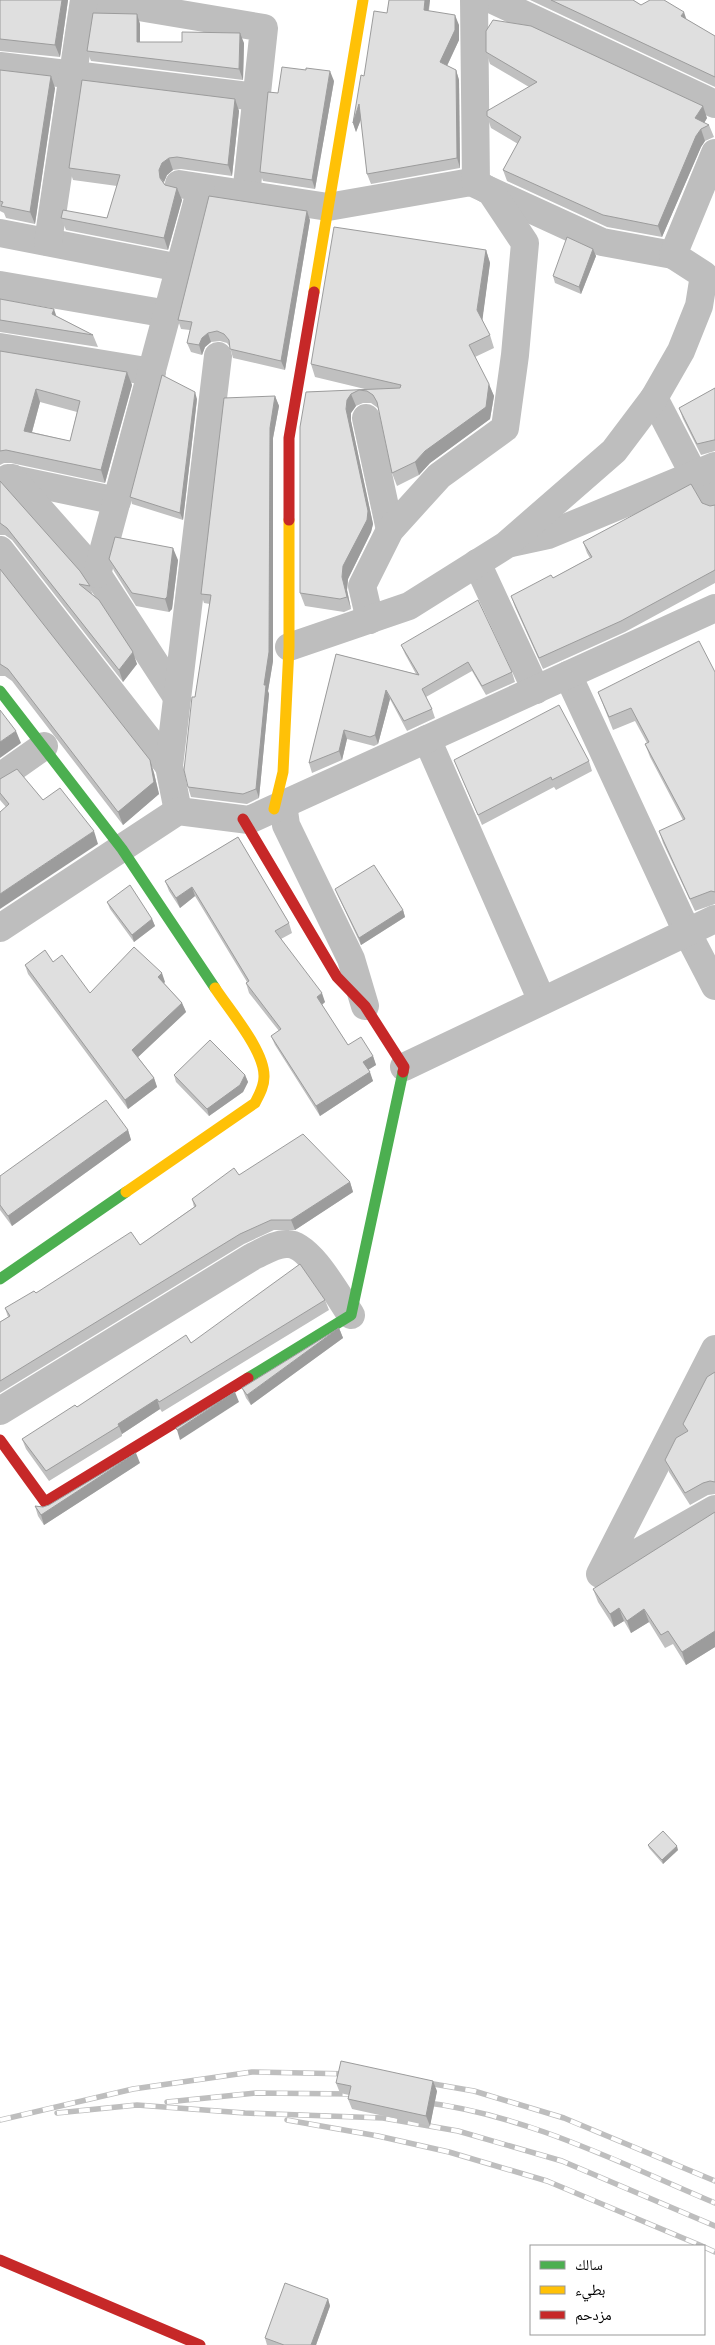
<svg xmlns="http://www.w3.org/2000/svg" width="715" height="2345" font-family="'Space Grotesk','Noto Naskh Arabic',sans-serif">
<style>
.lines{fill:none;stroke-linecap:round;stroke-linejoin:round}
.street{stroke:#bebebe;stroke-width:28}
.fast{stroke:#4caf50;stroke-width:11}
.slow{stroke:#ffc107;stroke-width:11}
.jam{stroke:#c62828;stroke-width:11}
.rail-casing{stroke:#bebebe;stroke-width:5.5}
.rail{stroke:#fff;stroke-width:4;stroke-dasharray:11;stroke-linecap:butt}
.wall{fill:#c0c0c0;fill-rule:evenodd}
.shaded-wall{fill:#9c9c9c}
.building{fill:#dfdfdf;stroke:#9c9c9c;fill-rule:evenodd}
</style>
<rect width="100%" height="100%" fill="#fff"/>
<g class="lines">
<g class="street">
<polyline points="97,0 264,28 246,195"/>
<polyline points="493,0 715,104"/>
<polyline points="0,66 257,97"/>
<polyline points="179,184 328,207 471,182 602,242 673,255"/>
<polyline points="0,233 180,268"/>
<polyline points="48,242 84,0"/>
<polyline points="0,285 168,314"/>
<polyline points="0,347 152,372"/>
<polyline points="654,398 694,475"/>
<polyline points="366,418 390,530"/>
<polyline points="702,472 715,501"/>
<polyline points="8,478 117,501"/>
<polyline points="12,478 97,574 177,697"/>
<polyline points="511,543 548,535 715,466"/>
<polyline points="0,550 169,766"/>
<polyline points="477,563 536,690"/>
<polyline points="97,574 201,188"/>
<polyline points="370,620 362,586 390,530 439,476 505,428 515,355 525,243 491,192 476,183 474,0"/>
<polyline points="289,647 409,606 506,545 614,451 654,398 681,351 699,306 704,275 673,255 715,153"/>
<polyline points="568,675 687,932 715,986"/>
<polyline points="427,739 542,1001"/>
<polyline points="0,777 44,746"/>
<polyline points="283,804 286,825 351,959 365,1006"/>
<polyline points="178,811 169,766 218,356"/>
<polyline points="0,928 178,811 249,820 715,608"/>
<polyline points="404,1067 715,919"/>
<polyline points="715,1349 600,1574 715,1509"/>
<path d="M0 1411 252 1257C263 1252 276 1243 288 1244 310 1244 339 1298 351 1315"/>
</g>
<g class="fast">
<polyline points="0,691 122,849 215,988"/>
<polyline points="0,1279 126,1192"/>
<polyline points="248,1378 351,1315 403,1072"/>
</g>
<g class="slow">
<polyline points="314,292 363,0"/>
<polyline points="274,809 283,772 289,647 289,520"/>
<path d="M126 1192 255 1103C259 1095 264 1087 264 1077 265 1051 230 1011 215 988"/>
</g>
<g class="jam">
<polyline points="289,520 289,438 314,292"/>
<polyline points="243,819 337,977 365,1006 404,1067 403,1072"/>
<polyline points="0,1440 45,1502 248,1378"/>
<polyline points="0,2260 200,2345"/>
</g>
<g class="rail-casing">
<g id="rail">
<polyline points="422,2082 474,2091 564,2118 715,2181"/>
<polyline points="167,2102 256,2093 354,2094"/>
<path d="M421 2102C525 2114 620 2163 715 2203"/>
<polyline points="57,2113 137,2105 245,2113 383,2118 458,2131 562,2161 715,2226"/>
<polyline points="0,2120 133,2089 252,2072 353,2074"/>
<polyline points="287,2120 378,2136 449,2152 547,2181 702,2246"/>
<polyline points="704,2247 715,2252"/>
</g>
</g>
<use href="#rail" class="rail"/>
</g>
<g class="wall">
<polygon points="0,0 68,0 60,57 0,51"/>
<polygon points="389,0 430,0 429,11 459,25 459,40 447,66 456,70 459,80 460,168 371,184 367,174 361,119 356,132 353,123 387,13"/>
<polygon points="530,0 633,0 641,5 686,19 715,36 715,87"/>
<polygon points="137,14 140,24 140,42 244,43 243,80 91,61 87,51"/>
<polygon points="486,52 707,118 704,123 709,125 714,137 705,141 701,147 662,237 607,227 507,181 503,170 518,144 491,128 487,116 529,87 490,64"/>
<polygon points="0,70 55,88 35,224 6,218 4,213 0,211"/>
<polygon points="334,81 315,189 263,181 260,172 278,93"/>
<polygon points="235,99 239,111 232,176 181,169 173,170 167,175 164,182 165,185 177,188 182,200 168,250 66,230 61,218 107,218 117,186 73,180 69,168"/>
<polygon points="310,220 285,370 233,358 230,347 227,343 220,341 211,342 205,347 202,355 191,352 187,343 190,330 181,329 178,320"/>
<polygon points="593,249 596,256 581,294 555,283 553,276"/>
<polygon points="486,250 490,263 482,320 490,335 494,348 475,357 494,396 490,419 430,463 419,475 397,486 392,473 378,408 371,403 363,403 356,406 351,413 351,421 373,524 371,532 348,579 347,590 351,609 344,612 305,606 300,593 306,392 369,390 315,377 311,364"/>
<polygon points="0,299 56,316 93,335 98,347 0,332"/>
<path d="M0 351 127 372 132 385 105 483 11 463H4L0 465ZM40 402 77 412 70 441 32 432Z"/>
<polygon points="715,388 715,451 701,455 683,419 679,408"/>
<polygon points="275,396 279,406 273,438 273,661 268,691 269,694 259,798 247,804 191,797 188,787 195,697 210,604 204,603 201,594"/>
<polygon points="197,399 183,520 132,504 130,497"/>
<polygon points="0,481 90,586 93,596 137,664 123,682 12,540 5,535 0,535"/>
<polygon points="702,503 710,506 715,505 715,583 625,632 543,669 515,607 511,596 553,578 590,558 587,553 583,542"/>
<polygon points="109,559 178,560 172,609 169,612 136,606 114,571"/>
<polygon points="0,569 150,760 154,773 159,794 123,825 12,681 5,676 0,676"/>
<polygon points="401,645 512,672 515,682 486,695 472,671 426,697 432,709 435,718 407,731 390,699 378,744 374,746 347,739 342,760 312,773 309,763 336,654 416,674 405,654"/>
<polygon points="715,672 715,904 695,911 663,843 659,831 683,820 650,757 645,744 647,743 635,721 613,730 598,692"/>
<polygon points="454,760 589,761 592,771 556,790 554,787 482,825"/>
<polygon points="0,779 43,800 98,844 6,807 0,800"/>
<polygon points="238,837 289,923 292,933 281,939 325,1002 322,1005 348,1045 373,1056 376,1065 368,1070 373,1081 320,1116 275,1045 271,1036 279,1031 249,993 246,983 247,982 195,896 180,908 169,891 165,881"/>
<polygon points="335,889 403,910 405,917 361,945 338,896"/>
<polygon points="107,902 152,919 155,926 134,942 110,909"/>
<polygon points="53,962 90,993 165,982 164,983 182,1003 186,1012 138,1057 154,1078 157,1087 128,1109 28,974 25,965"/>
<polygon points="174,1075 245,1075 248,1082 243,1092 209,1116 176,1082"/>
<polygon points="128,1130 131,1140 12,1226 0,1210 0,1176"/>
<polygon points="239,1175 350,1182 353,1192 295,1230 274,1230 244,1244 0,1393 0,1322 8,1317 5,1308 36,1293 140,1245 194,1207 192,1199"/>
<polygon points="325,1300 329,1310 162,1412 160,1409 122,1434 122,1436 49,1481 26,1449 22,1439 77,1407 191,1343"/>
<polygon points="339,1328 343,1338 251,1405 246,1398 242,1388"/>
<polygon points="715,1372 715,1494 708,1495 690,1505 669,1472 665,1460 686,1432 683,1424"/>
<polygon points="140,1463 44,1525 38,1516 35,1506 43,1507 49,1505"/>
<polygon points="715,1512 715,1647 686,1665 673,1644 665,1648 649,1622 631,1633 624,1621 614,1627 598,1602 593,1589"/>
<polygon points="648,1845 678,1850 663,1864 649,1848"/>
<polygon points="336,2083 437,2091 430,2126 352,2109 348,2099 349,2095 340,2093"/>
<polygon points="328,2299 330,2306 316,2345 267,2345 265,2338"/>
</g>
<g class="shaded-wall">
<polygon points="62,0 68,0 60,57 55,45"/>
<polygon points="425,0 430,0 427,20 424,10"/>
<polygon points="684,12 688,24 681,16"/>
<polygon points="137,14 140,24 140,52 137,42"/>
<polygon points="455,15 459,25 459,40 444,72 440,62"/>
<polygon points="240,33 244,43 243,80 239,69"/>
<polygon points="456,70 459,80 460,168 457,158"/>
<polygon points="330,71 334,81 315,189 312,180"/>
<polygon points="51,76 55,88 35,224 30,212"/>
<polygon points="235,99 239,111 232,176 228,165"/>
<polygon points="359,104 363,114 356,132 353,123"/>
<polygon points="703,106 707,118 700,130 695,118"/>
<polygon points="701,129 705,141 701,147 662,237 658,226 696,136"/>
<polygon points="169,158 173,170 167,175 164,182 160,178 159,170 162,163"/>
<polygon points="177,188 182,200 168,250 164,238"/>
<polygon points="307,211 310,220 285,370 281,361"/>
<polygon points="593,249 596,256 581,294 579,287"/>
<polygon points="486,250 490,263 482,323 477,310"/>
<polygon points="54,309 58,321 52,314"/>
<polygon points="208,333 211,342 205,347 202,355 199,345 202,338"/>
<polygon points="127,372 132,385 105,483 101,470"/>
<polygon points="489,384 494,396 490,419 430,463 419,475 415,462"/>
<polygon points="36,389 40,402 29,443 24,431"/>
<polygon points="195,392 197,399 183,520 180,513"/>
<polygon points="351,394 356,406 351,413 351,421 373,524 371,532 348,579 347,590 351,609 347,597 342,577 343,566 346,409 347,400"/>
<polygon points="275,396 279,406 273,438 273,661 268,691 269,694 259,798 256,789 270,428"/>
<polygon points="173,548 178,560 172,609 169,612 165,599"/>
<polygon points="133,652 137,664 123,682 119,670"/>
<polygon points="386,690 390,699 378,744 375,735"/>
<polygon points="344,730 347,739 342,760 339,751"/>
<polygon points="16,731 21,743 0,758 0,742"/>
<polygon points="150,760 154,773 159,794 123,825 118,812"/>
<polygon points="94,831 98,844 0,909 0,894"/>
<polygon points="192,887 195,896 180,908 176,898"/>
<polygon points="403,910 405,917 361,945 359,938"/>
<polygon points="152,919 155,926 134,942 132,935"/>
<polygon points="162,973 165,982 161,986 158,977"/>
<polygon points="322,993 325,1002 320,1006 317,997"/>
<polygon points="182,1003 186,1012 136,1059 132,1050"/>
<polygon points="373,1056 376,1065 366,1071 363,1062"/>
<polygon points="370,1072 373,1081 320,1116 316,1106"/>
<polygon points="245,1075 248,1082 243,1092 209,1116 207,1109"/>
<polygon points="154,1078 157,1087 128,1109 125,1100"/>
<polygon points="128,1130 131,1140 12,1226 8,1216"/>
<polygon points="350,1182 353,1192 295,1230 291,1220"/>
<polygon points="339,1328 343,1338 251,1405 247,1395"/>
<polygon points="235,1392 239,1402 180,1440 177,1430"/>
<polygon points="157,1399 160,1409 122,1434 118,1424"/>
<polygon points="136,1453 140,1463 44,1525 41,1515"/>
<polygon points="619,1608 624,1621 614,1627 610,1614"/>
<polygon points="644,1609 649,1622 631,1633 627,1621"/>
<polygon points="715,1631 715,1647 686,1665 682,1652"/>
<polygon points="677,1846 678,1850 663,1864 662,1860"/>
<polygon points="433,2081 437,2091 430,2126 426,2116"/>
<polygon points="328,2299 330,2306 316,2345 311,2345"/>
</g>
<g class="building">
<polygon points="0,0 62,0 55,45 0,39"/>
<polygon points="389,0 425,0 424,10 455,15 455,30 440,62 456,70 457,158 367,174 359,104 353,123 361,75 364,76 374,11 387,13"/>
<polygon points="551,0 633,0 641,5 650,0 664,0 684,12 681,16 715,36 715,77"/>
<polygon points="93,13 137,14 137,42 182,42 182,32 240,33 239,69 87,51"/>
<polygon points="493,20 531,26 703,106 695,118 709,125 701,129 696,136 658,226 603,215 503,170 521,137 487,116 487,111 537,82 486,52 486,31"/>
<polygon points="282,67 306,70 306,68 330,71 312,180 260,172 268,92 278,93"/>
<polygon points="0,70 51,76 30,212 1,206 3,202 0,201"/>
<polygon points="82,80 235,99 228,165 177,157 169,158 162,163 159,170 160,178 165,185 177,188 164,238 61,218 63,210 107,218 120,175 69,168"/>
<polygon points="209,196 307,211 281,361 230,349 229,340 224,334 217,331 208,333 202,338 199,345 187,343 192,322 178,320"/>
<polygon points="334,227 486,250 477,310 490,335 469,345 489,384 486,407 425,451 415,462 392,473 377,402 373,395 367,391 359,390 351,394 347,400 346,409 368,511 367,520 343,566 342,577 347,597 340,599 300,593 300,427 306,392 400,388 401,385 311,364"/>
<polygon points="567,237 593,249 579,287 553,276"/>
<polygon points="0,299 54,309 52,314 93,335 0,320"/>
<path d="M0 351 127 372 101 470 6 450 0 451ZM36 389 80 401 70 441 24 431Z"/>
<polygon points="162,375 195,392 180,513 130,497"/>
<polygon points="715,388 715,440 714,440 697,444 679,408"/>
<polygon points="275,396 270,428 269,652 264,685 266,685 256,789 243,794 188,787 184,770 192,697 195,697 211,595 201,594 224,398"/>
<polygon points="0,481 80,571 90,586 79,584 99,600 133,652 119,670 7,528 0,523"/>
<polygon points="691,484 702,503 710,506 715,505 715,570 621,621 539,658 511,596 551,575 553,578 592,557 583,542"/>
<polygon points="115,537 173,548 167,597 165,599 132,593 109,559"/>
<polygon points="0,569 150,760 154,782 118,812 8,669 0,664"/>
<polygon points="478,600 512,672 482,686 468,662 422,689 432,709 404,721 386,690 375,735 370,737 344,730 339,751 309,763 336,654 419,675 401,645"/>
<polygon points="699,641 715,672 715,892 711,891 690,899 659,831 685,819 645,744 649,742 631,708 609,717 598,692"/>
<polygon points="559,705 589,761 552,780 551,777 478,815 454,760"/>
<polygon points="0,710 16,731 0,742"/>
<polygon points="17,769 43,800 60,788 94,831 0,894 0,812 9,804 0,793 0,779"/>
<polygon points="238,837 289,923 275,931 322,993 317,997 348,1045 361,1037 373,1056 363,1062 370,1072 316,1106 271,1036 281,1029 246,983 249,981 192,887 176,898 165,881"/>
<polygon points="374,865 403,910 359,938 335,889"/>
<polygon points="130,885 152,919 132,935 107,902"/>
<polygon points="134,947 162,973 158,977 182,1003 132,1050 154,1078 125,1100 25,965 45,950 53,962 62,955 90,993"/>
<polygon points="210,1040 245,1075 240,1085 207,1109 174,1075"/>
<polygon points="106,1100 128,1130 8,1216 0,1205 0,1176"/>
<polygon points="303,1134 350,1182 291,1220 271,1220 240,1234 0,1381 0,1322 10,1316 5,1308 34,1291 36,1293 131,1232 140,1245 196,1206 192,1199 234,1168 239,1175"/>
<polygon points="300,1264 325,1300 159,1402 157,1399 118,1424 119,1426 46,1471 22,1439 75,1405 77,1407 186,1335 191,1343"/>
<polygon points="339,1328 247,1395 242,1388"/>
<polygon points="715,1372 715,1482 710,1481 703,1483 685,1493 665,1460 676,1438 688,1431 683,1424 707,1377"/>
<polygon points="235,1392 177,1430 176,1428"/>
<polygon points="136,1453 41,1515 35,1506 43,1507 49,1505"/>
<polygon points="715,1512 715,1631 682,1652 668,1631 661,1635 644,1609 627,1621 619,1608 610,1614 593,1589"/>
<polygon points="663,1831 677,1846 662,1860 648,1845"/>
<polygon points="341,2061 433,2081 426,2116 348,2099 351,2086 336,2083"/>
<polygon points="285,2283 328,2299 311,2345 284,2345 265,2338"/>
</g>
<rect x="530" y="2245" width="175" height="90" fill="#ffffff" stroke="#999999"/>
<rect x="540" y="2261" width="25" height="8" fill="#4caf50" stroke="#999999"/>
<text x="575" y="2270" font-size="15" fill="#000000">سالك</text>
<rect x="540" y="2286" width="25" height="8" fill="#ffc107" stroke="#999999"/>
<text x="575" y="2295" font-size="15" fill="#000000">بطيء</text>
<rect x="540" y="2311" width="25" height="8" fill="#c62828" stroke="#999999"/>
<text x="575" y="2320" font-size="15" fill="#000000">مزدحم</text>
</svg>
